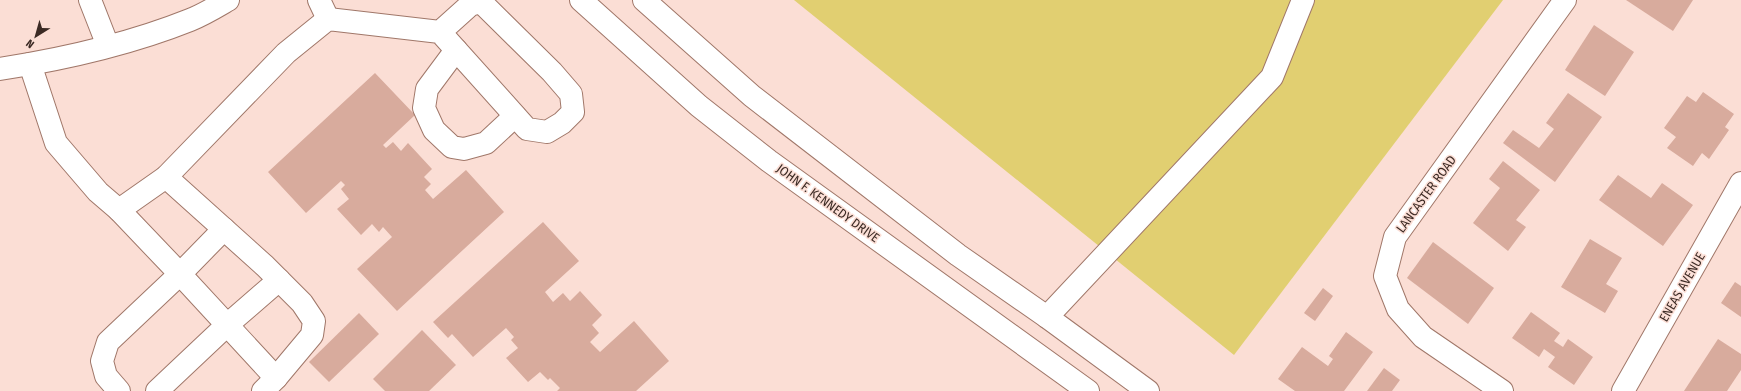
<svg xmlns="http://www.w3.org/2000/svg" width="1741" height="391" font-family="'Fira Sans Condensed',sans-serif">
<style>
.green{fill:#e1cf71}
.building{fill:#d8ab9d}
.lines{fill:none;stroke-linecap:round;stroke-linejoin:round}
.minor-casing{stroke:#a07769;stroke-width:24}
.highway-casing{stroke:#a07769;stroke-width:24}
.minor{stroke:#fff;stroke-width:22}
.highway{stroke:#fff;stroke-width:22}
.labels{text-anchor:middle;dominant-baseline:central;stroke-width:3;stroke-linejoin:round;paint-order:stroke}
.street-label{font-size:13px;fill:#3b2a24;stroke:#fbded5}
</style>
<rect width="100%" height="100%" fill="#fbded5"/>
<polygon class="green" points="794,0 1503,0 1234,355"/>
<g class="building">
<polygon points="1626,0 1693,0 1673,31"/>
<polygon points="1594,25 1634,52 1605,96 1565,70"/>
<polygon points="375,73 415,115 383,145 386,148 393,142 401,151 408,143 432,169 424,177 431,184 425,190 433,199 466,170 504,212 397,311 357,269 392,237 383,227 379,232 372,224 361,235 337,209 349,199 341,189 345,185 341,181 306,213 268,172"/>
<polygon points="1703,92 1734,114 1725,127 1729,130 1709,159 1702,153 1693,166 1667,148 1676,137 1664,128 1687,96 1696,102"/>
<polygon points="1568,93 1602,117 1555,182 1503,143 1513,130 1539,148 1554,129 1546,123"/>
<polygon points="1503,161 1540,190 1516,220 1526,227 1508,251 1473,223 1500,188 1489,179"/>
<polygon points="1618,175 1651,198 1662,183 1693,205 1663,246 1599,200"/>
<polygon points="543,222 579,261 545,292 553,302 563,293 570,301 580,291 602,315 592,325 599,333 590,342 600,352 634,321 669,361 636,391 557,391 560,388 550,378 548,380 540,372 528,382 506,358 518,348 511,340 514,337 506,328 473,357 452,334 448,338 433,322"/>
<polygon points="1590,239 1622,258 1606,284 1618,291 1605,313 1561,287"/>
<polygon points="1433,242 1494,288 1468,324 1407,278"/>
<polygon points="1735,282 1741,286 1741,317 1721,303"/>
<polygon points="1323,288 1333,296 1315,321 1304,313"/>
<polygon points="1531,312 1560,333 1554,341 1563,347 1568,339 1593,357 1574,385 1548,367 1555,357 1544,349 1539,357 1512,338"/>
<polygon points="359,313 379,334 329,382 309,362"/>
<polygon points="422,330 456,365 429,391 385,391 373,379"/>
<polygon points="1346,332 1373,352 1344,391 1295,391 1278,379 1302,347 1328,366 1333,359 1329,356"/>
<polygon points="1718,339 1741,354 1741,370 1727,391 1684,391"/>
<polygon points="1384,368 1400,380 1392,391 1367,391"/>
</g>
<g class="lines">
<g class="minor-casing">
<g id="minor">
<polyline points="90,0 108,46"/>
<polyline points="319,0 328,19"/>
<polyline points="456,50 427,89 424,108 434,130 452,147 464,149 486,143 515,116"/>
<polyline points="30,64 56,143 98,192 119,210 180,274 276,378"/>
<path d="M0 69C64 59 130 44 190 20 203 15 216 7 228 0"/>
<polyline points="166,177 265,266 302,303 314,321 312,335 276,378 263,391"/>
<polyline points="119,210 166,177 286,53 328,19 440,32 527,129 547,132 562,123 573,112 571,94 552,72 481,2 470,5 440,32"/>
<polyline points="1047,317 1272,77 1303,0"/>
<polyline points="119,391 106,376 102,361 108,342 180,274 224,229"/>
<polyline points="157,391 227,325 279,280"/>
<polyline points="1502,391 1423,337 1398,309 1385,276 1395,237 1565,0"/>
<polyline points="1623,391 1741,183"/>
</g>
</g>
<g class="highway-casing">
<g id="highway">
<polyline points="581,0 699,106 769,161 1088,391"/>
<polyline points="644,0 752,96 958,255 1047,317 1148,391"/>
</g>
</g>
<use href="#minor" class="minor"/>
<use href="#highway" class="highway"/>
</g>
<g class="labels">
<g class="street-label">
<text transform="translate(1426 194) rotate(-54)">LANCASTER ROAD</text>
<text transform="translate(828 203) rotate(36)">JOHN F. KENNEDY DRIVE</text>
<text transform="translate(1682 287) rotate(-60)">ENEAS AVENUE</text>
</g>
</g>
<g transform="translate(36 36) rotate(217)" stroke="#fbded5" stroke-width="3" paint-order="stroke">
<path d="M0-3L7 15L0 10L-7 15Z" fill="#3b2a24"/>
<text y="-6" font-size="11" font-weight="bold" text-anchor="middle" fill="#3b2a24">N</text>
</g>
</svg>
